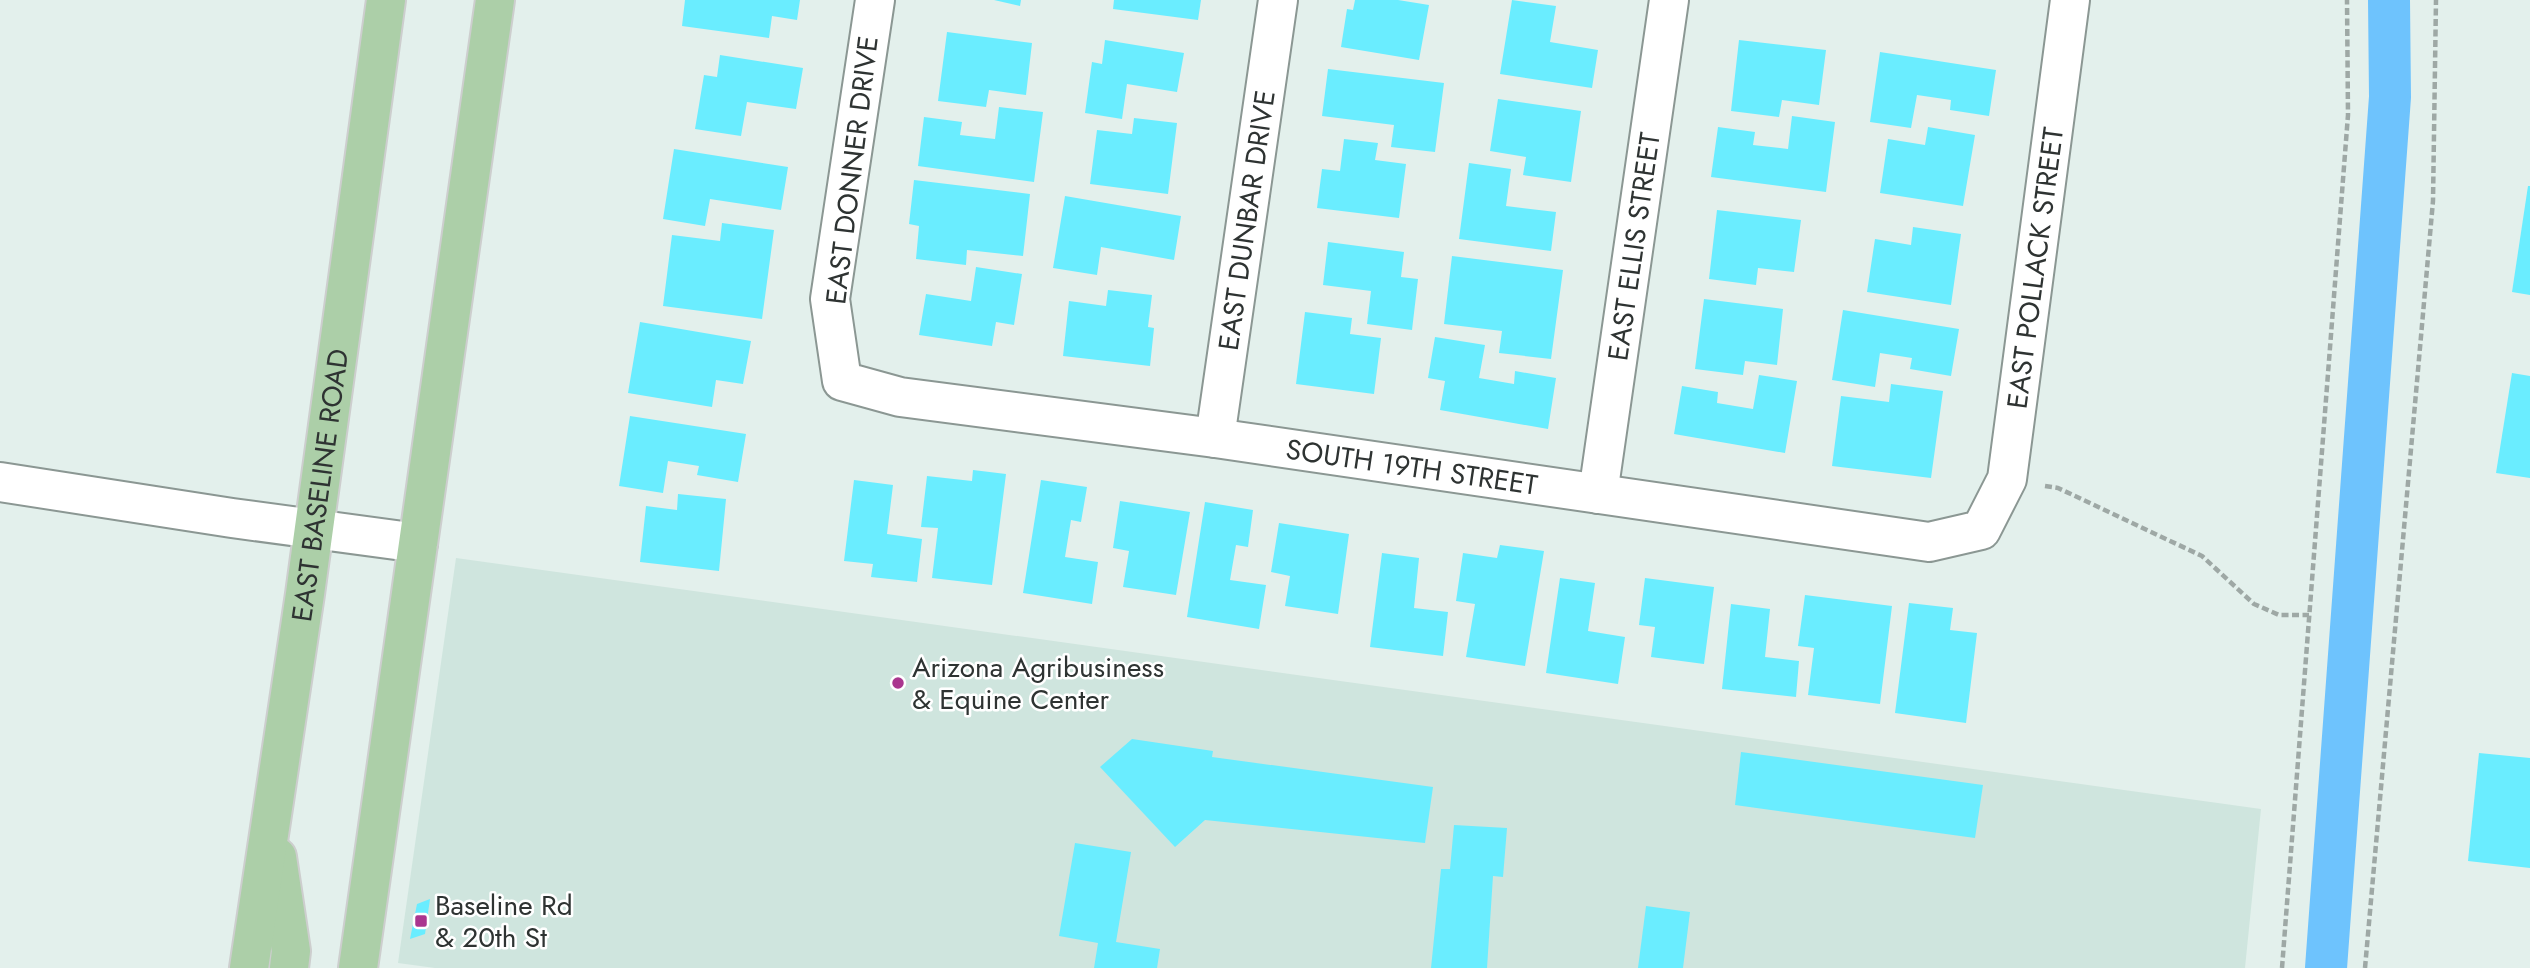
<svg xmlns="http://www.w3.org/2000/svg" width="2530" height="968" font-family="Jost,sans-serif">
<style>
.built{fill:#cfe5de}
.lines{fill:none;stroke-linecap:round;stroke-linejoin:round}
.canal{stroke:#6ec3fd;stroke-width:42}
.building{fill:#6aedff}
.street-casing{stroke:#8b9793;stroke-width:42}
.primary-casing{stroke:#cdcece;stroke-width:42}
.path{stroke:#9ea8a5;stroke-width:4.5;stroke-dasharray:7 3.5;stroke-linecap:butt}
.street{stroke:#fff;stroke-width:38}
.primary{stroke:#accfa8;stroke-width:38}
.poi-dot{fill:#aa368f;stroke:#fff;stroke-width:2.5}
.labels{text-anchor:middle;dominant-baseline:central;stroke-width:5;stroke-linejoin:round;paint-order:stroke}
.street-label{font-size:28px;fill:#2e3332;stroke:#fff}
.poi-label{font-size:28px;fill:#2e3332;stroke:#fff;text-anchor:start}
</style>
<rect width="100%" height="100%" fill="#e3f0ec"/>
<polygon class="built" points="456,558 2261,809 2245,968 435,968 398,963"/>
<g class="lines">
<polyline class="canal" points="2326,968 2390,97 2389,0"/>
</g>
<g class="building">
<polygon points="685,0 800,0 797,20 772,16 769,38 682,26"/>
<polygon points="994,0 1021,0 1020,6"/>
<polygon points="1114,0 1201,0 1198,20 1113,9"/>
<polygon points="1355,0 1398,0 1429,5 1419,60 1341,47 1347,9 1353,10"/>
<polygon points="1512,0 1556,6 1550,42 1598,50 1592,88 1500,74"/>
<polygon points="947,32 1032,43 1026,95 989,90 986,107 938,101"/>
<polygon points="1105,40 1184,53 1177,92 1127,84 1122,119 1085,113 1092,62 1102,64"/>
<polygon points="1739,40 1826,50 1819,105 1782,100 1779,117 1731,111"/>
<polygon points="1880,52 1996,70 1989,116 1950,110 1951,100 1917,95 1911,128 1870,122"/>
<polygon points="720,55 803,68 796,109 747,102 741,136 695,129 704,75 717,77"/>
<polygon points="1328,69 1444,83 1435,152 1391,147 1394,125 1322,116"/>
<polygon points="1498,99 1581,111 1571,182 1523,175 1526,157 1490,151"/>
<polygon points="999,107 1043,112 1034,182 918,166 924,117 962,122 960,135 995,139"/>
<polygon points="1792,116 1835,122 1826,192 1711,177 1718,127 1755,132 1753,145 1788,149"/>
<polygon points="1134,118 1177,123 1168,194 1090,184 1097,130 1132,134"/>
<polygon points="1928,127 1975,135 1963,206 1880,193 1888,139 1925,145"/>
<polygon points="1344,139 1378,143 1375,160 1406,164 1399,218 1317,208 1322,169 1340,171"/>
<polygon points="674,149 788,167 781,210 710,199 705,226 663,219"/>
<polygon points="1469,163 1511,169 1506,206 1556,212 1551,251 1459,239"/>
<polygon points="914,180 1030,194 1023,256 967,250 966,265 916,259 919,226 909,224"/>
<polygon points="2528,186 2530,186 2530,295 2512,292"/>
<polygon points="1065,196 1181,216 1174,260 1101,247 1097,275 1053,268"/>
<polygon points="1717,210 1801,220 1794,272 1758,268 1756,285 1709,279"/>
<polygon points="722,223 774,230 762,319 663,306 672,235 720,241"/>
<polygon points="1913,227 1961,234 1951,305 1867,292 1875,239 1911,245"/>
<polygon points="1328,242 1404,252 1401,277 1418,279 1412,330 1367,324 1371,291 1323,285"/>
<polygon points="1452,256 1563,270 1551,359 1499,353 1502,331 1444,324"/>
<polygon points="976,267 1022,274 1014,325 996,322 992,346 919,335 926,294 971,301"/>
<polygon points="1108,290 1152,295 1148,327 1154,328 1150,366 1063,356 1069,301 1106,306"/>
<polygon points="1704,299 1783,309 1777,365 1745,361 1743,375 1695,369"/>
<polygon points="1843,310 1959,329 1951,376 1910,369 1912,358 1880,353 1875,387 1832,380"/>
<polygon points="1305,312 1352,318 1350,334 1381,338 1374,394 1296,384"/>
<polygon points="640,322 751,341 743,384 716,380 712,407 628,393"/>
<polygon points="1435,337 1485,345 1479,378 1514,384 1515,371 1556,378 1548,429 1440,410 1445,381 1428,378"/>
<polygon points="2512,373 2530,376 2530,478 2496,473"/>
<polygon points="1759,375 1797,381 1785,453 1674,434 1682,386 1718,392 1717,403 1753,409"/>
<polygon points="1891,384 1943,391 1931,478 1832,466 1841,396 1889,402"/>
<polygon points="630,416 746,434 738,482 697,475 699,466 668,461 663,493 619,486"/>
<polygon points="973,470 1006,474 992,585 932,578 938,528 921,527 927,476 972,481"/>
<polygon points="854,480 893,485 887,534 922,539 917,582 871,577 873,564 844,561"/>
<polygon points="1041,480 1087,487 1081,522 1071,520 1065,557 1098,562 1092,604 1023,593"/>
<polygon points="678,494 726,499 719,571 640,562 646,506 677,510"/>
<polygon points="1120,501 1190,512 1176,595 1123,587 1129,551 1113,548"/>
<polygon points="1205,502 1253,510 1248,547 1236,545 1230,580 1266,585 1259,629 1187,617"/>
<polygon points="1279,523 1349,534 1338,614 1285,606 1290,576 1271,572"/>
<polygon points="1500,545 1544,551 1525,666 1466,657 1475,604 1456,601 1463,553 1497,558"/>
<polygon points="1382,553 1419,558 1414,608 1448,612 1443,656 1370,647"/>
<polygon points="1560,578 1595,583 1588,631 1625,637 1618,684 1546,673"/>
<polygon points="1645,578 1714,587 1704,664 1651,657 1655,627 1639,625"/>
<polygon points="1805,595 1892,606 1880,704 1808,695 1814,648 1798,646"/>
<polygon points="1909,603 1953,608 1950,630 1977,633 1966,723 1895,713"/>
<polygon points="1731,604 1770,609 1765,657 1799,661 1796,697 1722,689"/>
<polygon points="1132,739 1213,751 1212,757 1433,787 1425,843 1205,820 1175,847 1100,767"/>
<polygon points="1741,752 1983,785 1975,838 1735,805"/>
<polygon points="2479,753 2530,758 2530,868 2468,861"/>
<polygon points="1454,825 1507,828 1503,877 1493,876 1487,968 1431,968 1441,869 1450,869"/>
<polygon points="1075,843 1131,852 1116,942 1160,949 1157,968 1094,968 1098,943 1059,936"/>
<polygon points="430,899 425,934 410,939 417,904"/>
<polygon points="1646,906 1690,912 1683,968 1638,968"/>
</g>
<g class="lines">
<g class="street-casing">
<g id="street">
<path id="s1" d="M875 0 830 299 842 381 900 397 1215 438 1929 542 1981 530 2007 479 2070 0"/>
<path id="s2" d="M1215 438 1278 0"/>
<polyline points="0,482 232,518 418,543"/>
<path id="s3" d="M1598 494 1669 0"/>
</g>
</g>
<g class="primary-casing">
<g id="primary">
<polyline points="277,857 291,951 289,968"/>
<path id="s4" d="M249 968 305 594 386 0"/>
<polyline points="358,968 495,0"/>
</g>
</g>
<g class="path">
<polyline points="2045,486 2058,488 2202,556 2254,604 2279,615 2309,615"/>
<polyline points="2282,968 2348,115 2347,0"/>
<polyline points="2365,968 2433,201 2436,0"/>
</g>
<use href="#street" class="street"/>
<use href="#primary" class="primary"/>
</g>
<g class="poi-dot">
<circle cx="898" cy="683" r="7"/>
<rect x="414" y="914" width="14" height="14" rx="3.5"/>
</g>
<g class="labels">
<g class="street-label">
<text transform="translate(852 170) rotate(-83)">EAST DONNER DRIVE</text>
<text stroke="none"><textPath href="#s2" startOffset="220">EAST DUNBAR DRIVE</textPath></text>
<text stroke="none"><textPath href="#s3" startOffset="250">EAST ELLIS STREET</textPath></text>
<text stroke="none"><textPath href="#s1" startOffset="1808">EAST POLLACK STREET</textPath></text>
<text stroke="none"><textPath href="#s1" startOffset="962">SOUTH 19TH STREET</textPath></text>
<text stroke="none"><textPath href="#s4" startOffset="488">EAST BASELINE ROAD</textPath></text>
</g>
<g class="poi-label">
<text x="912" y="667">Arizona Agribusiness<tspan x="912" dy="32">&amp; Equine Center</tspan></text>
<text x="435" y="905">Baseline Rd<tspan x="435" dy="32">&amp; 20th St</tspan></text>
</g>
</g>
</svg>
